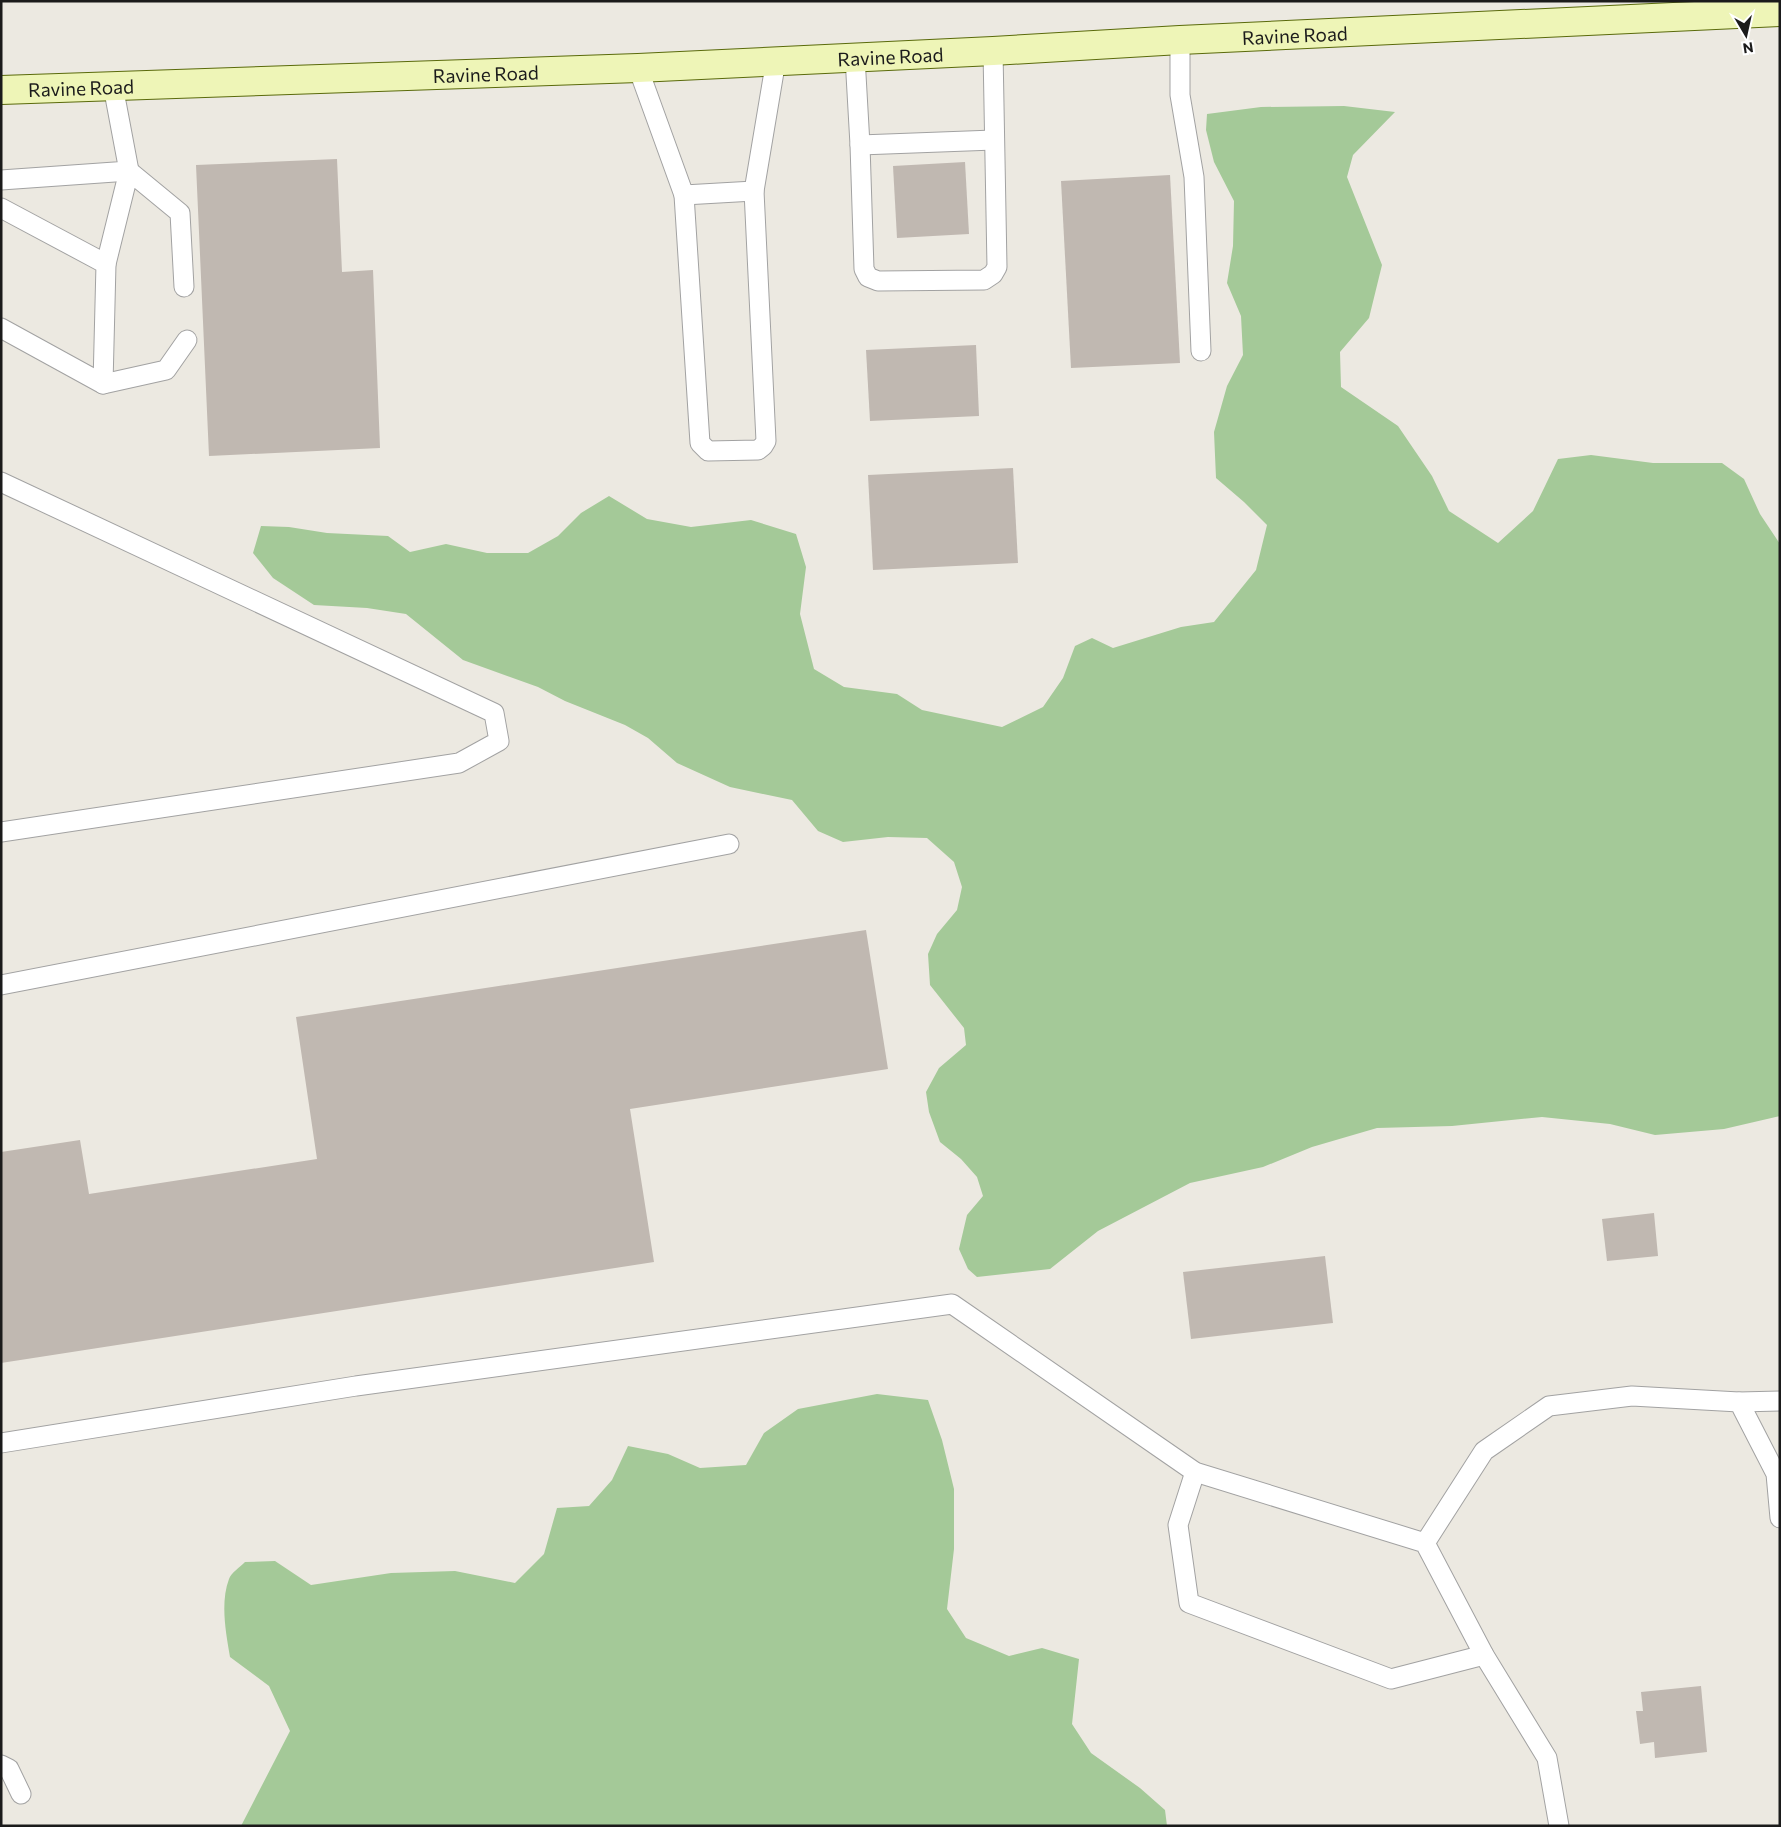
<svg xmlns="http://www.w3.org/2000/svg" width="1781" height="1827" font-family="Commissioner,sans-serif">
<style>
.forest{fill:#a4c998}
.building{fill:#c0b8b1}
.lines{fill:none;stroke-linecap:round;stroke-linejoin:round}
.lane-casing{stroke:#a2a2a2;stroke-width:21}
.secondary-casing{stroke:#5a6a0b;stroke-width:30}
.lane{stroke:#fff;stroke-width:19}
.secondary{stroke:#eef5b7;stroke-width:28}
.labels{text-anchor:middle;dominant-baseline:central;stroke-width:5;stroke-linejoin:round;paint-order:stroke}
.street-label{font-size:19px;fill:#1b1b1b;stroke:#fff}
</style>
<rect width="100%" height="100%" fill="#ece9e1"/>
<g class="forest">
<polygon points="1344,106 1395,112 1353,155 1347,177 1382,265 1369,318 1340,352 1341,387 1398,426 1432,476 1449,511 1498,543 1533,511 1558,459 1591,455 1653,463 1722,463 1744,479 1760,514 1780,544 1780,1116 1724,1129 1655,1135 1610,1124 1542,1117 1452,1126 1377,1128 1312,1147 1263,1167 1190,1183 1098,1231 1050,1269 977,1277 968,1269 959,1249 967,1215 983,1196 977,1177 961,1159 940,1142 929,1112 926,1092 939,1068 966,1045 964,1028 930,985 928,954 937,934 957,910 962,887 954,862 927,838 888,837 843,842 818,831 792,800 730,787 677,763 648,738 625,725 565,701 538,687 463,660 406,614 367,608 314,605 273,578 253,553 261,526 289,527 327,533 388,536 410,552 446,544 487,553 528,553 558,536 581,513 609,496 647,519 691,527 751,520 796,534 806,567 800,614 814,669 844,687 897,694 922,710 1002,727 1043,707 1063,678 1075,646 1092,638 1113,648 1181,627 1214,622 1256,570 1267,525 1244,502 1216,478 1214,432 1227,386 1243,355 1241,316 1227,283 1233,246 1234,201 1214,162 1206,130 1207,114 1261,107"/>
<path d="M877 1394 928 1400 942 1440 954 1489V1549L947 1609 966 1638 1009 1656 1042 1648 1079 1659 1072 1724 1091 1753 1140 1788 1165 1810 1167 1826H241L290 1731 269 1686 230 1657C226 1633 220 1603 229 1579 231 1573 240 1567 245 1562L275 1561 311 1585 391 1573 455 1571 515 1583 544 1554 557 1508 589 1506 612 1480 628 1446 668 1454 700 1468 746 1465 764 1433 798 1409Z"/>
</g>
<g class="building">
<polygon points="337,159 342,272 373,270 380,448 209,456 196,165"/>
<polygon points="965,162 969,234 897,238 893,166"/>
<polygon points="1170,175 1180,363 1071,368 1061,181"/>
<polygon points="976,345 979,416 870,421 866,350"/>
<polygon points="1013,468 1018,563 873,570 868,475"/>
<polygon points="866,930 888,1069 630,1109 654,1262 1,1363 1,1152 80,1140 89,1194 317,1159 296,1017"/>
<polygon points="1654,1213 1658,1256 1607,1261 1602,1219"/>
<polygon points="1325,1256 1333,1323 1191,1339 1183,1272"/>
<polygon points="1701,1686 1707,1752 1655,1758 1654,1742 1640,1744 1636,1711 1643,1711 1641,1692"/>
</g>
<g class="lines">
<g class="lane-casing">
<g id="lane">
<polyline points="1180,40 1180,95 1194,177 1201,351"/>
<polyline points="855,57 860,145 864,269 868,277 878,281 984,280 993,274 997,267 993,51"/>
<polyline points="638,68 684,195 754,191 776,60"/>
<polyline points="860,145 994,140"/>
<polyline points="1,180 129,171 113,86"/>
<polyline points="684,195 700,443 708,451 758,450 763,446 766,441 754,191"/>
<polyline points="1,208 106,264 103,384 1,328"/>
<polyline points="106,264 129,171 180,213 184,287"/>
<polyline points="103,384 166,370 187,340"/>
<polyline points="1,482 494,713 499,741 459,763 1,832"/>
<polyline points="1,985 729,844"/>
<polyline points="1739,1402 1780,1401"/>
<polyline points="1,1443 356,1386 952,1304 1195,1472 1425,1543 1484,1655 1547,1758 1559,1826"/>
<polyline points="1195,1472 1178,1525 1189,1603 1391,1679 1484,1655"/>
<polyline points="1425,1543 1484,1451 1549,1406 1632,1396 1739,1402 1776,1474 1780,1518"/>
<polyline points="1,1765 9,1769 21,1794"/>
</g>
</g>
<g class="secondary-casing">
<g id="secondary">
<path id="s1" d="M1 90 638 68 993 51 1180 40 1780 12"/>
</g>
</g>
<use href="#lane" class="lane"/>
<use href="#secondary" class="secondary"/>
</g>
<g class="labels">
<g class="street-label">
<text stroke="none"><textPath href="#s1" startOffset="1295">Ravine Road</textPath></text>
<text stroke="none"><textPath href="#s1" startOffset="890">Ravine Road</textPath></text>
<text stroke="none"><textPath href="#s1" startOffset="485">Ravine Road</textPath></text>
<text stroke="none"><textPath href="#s1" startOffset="80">Ravine Road</textPath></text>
</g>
</g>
<rect width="1781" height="1827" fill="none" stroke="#1b1b1b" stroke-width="5"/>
<g transform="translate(1746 35) rotate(171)" stroke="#ffffff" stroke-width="4" paint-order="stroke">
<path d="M0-4L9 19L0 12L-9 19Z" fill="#1b1b1b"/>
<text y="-8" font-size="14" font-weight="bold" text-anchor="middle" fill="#1b1b1b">N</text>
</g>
</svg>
